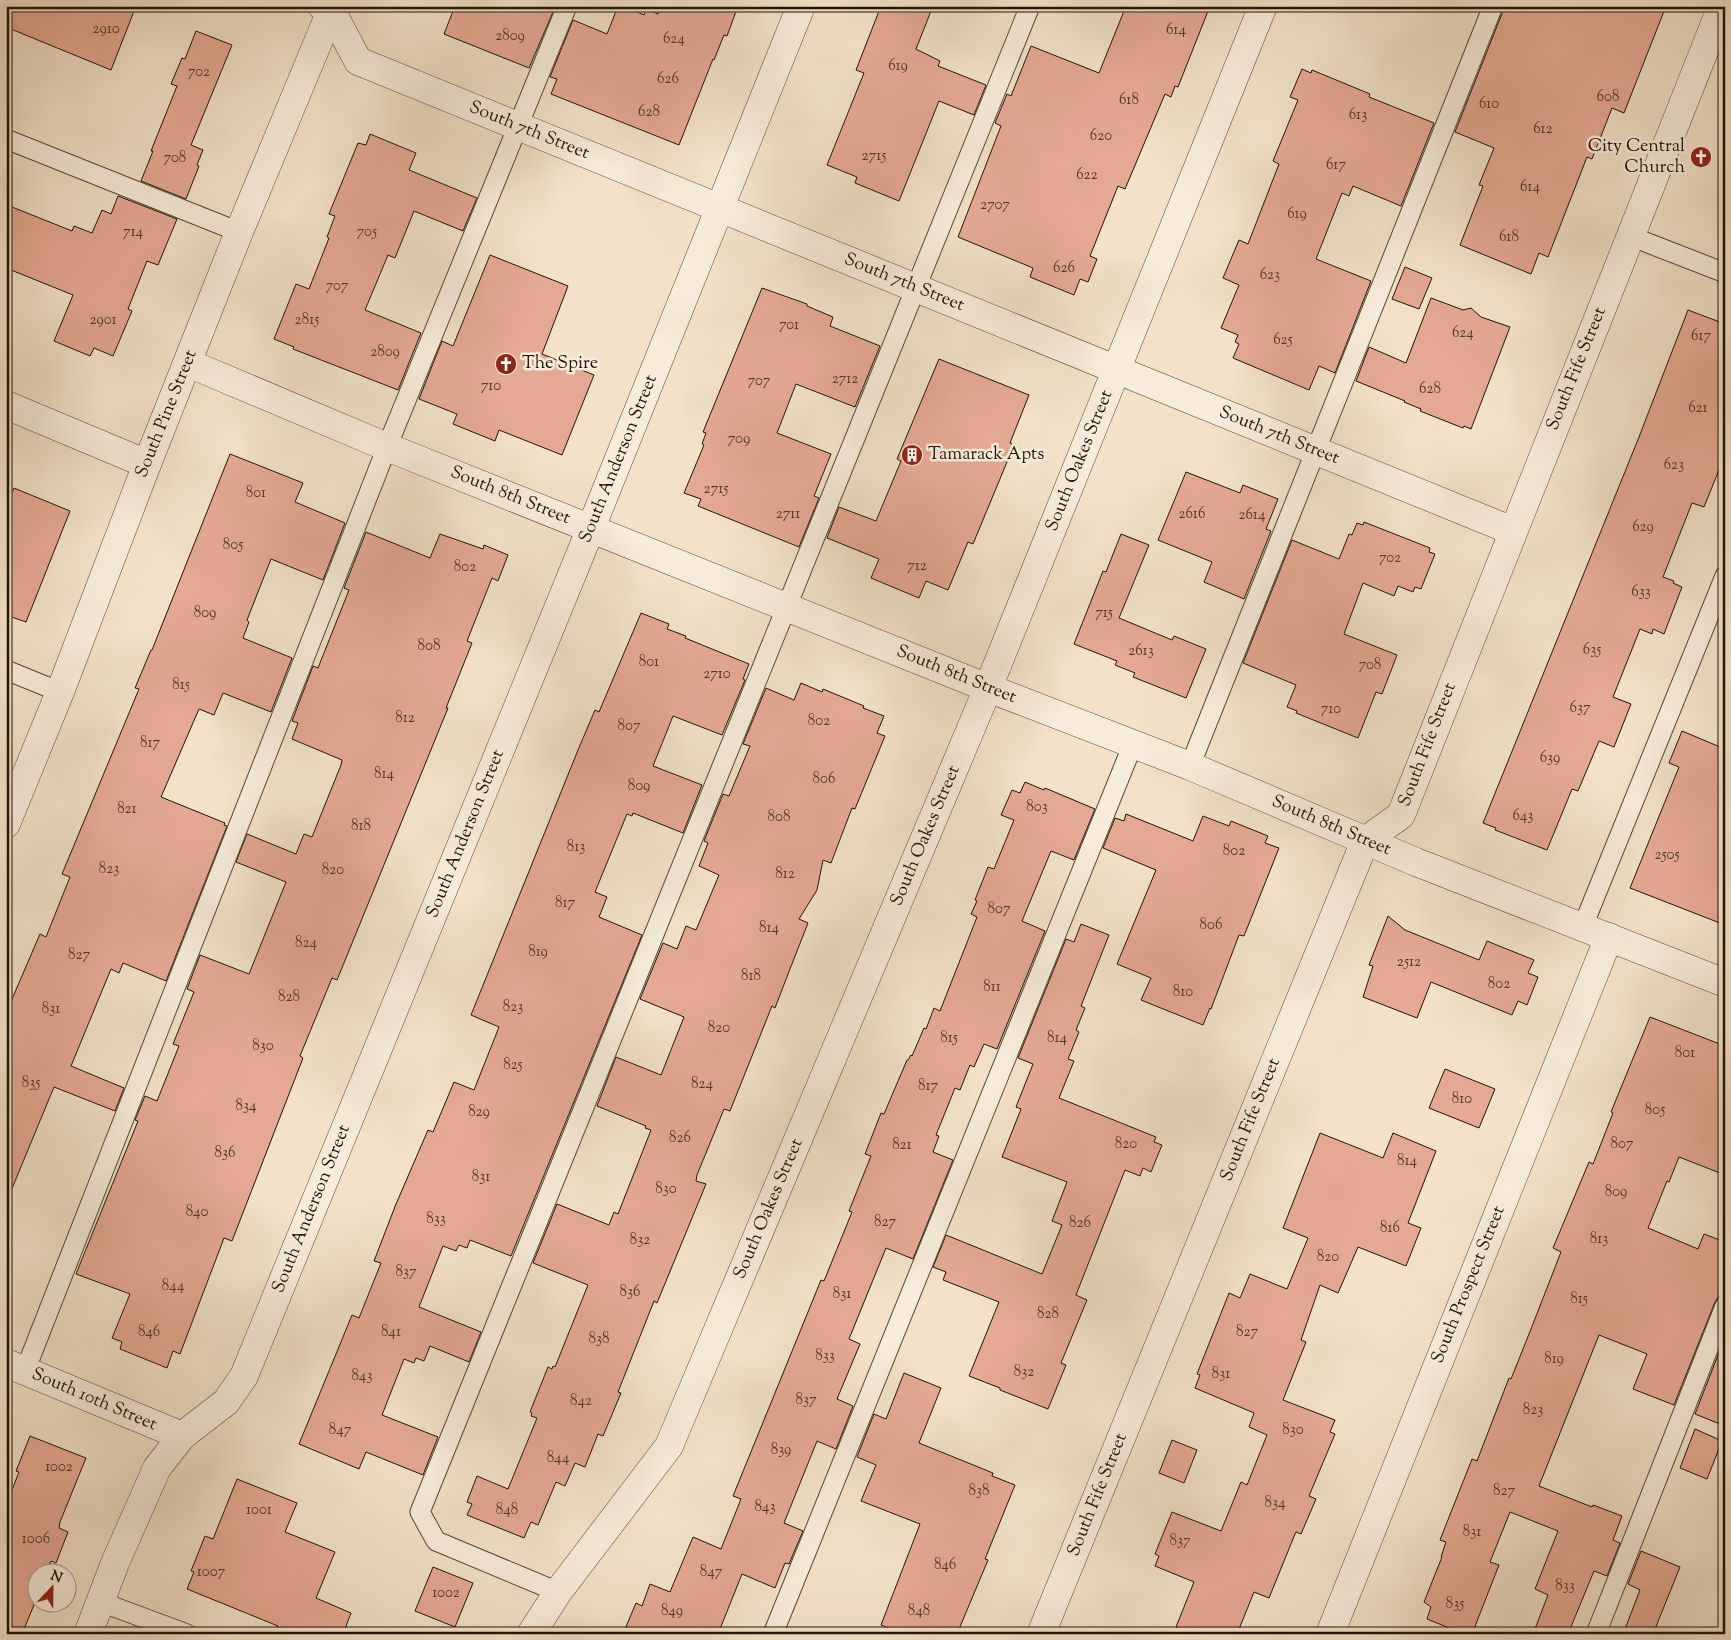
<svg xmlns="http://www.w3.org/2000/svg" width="1731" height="1640" font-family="'Sorts Mill Goudy',serif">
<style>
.building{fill:#e5a993;stroke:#201404}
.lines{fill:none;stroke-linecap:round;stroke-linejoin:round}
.service-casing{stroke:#554835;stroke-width:21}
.minor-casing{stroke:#554835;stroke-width:29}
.service{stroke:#f7ecdc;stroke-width:19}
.minor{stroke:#f7ecdc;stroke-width:28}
.labels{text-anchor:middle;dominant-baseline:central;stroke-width:5;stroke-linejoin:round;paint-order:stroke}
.number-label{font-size:15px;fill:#513928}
.street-label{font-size:18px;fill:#201404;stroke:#f7ecdc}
.poi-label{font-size:18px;fill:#201404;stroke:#f7ecdc;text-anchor:start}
</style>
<rect width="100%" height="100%" fill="#f3e2c9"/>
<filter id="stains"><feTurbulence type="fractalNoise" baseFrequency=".004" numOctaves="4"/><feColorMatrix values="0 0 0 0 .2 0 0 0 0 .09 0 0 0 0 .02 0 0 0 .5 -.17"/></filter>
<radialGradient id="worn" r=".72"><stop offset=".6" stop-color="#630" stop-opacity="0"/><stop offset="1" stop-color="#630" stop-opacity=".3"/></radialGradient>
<g class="building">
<polygon points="6,6 136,6 111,70 6,27"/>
<polygon points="455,6 539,6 553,12 529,68 444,34"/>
<polygon points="618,6 624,6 644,15 646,9 658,14 660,9 656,6 738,6 727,36 724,35 714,60 713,59 679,145 551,94 557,79 550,77 573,20 607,34"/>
<polygon points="881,6 933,6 916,49 940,61 938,66 986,85 974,115 939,101 899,201 855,183 857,177 827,165 864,73 856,70"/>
<polygon points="1126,6 1210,6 1178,87 1175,86 1171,97 1165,94 1125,189 1118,186 1090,256 1097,259 1088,282 1080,279 1074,295 1030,277 1033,268 958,237 1001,126 995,123 1007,94 1011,96 1031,46 1099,73"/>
<polygon points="1505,6 1666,6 1624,113 1612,108 1592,159 1587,157 1548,257 1539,253 1531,274 1460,245 1483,186 1479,185 1494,148 1455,132"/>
<polygon points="196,31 232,45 191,145 203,150 197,165 199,166 186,199 141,181 153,151 151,151 177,86 171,84 182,58 185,59"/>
<polygon points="1302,69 1311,73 1312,70 1370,94 1369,97 1434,123 1401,206 1353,186 1349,196 1342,193 1316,259 1371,281 1335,373 1319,366 1309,390 1233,358 1239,344 1235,342 1238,335 1221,328 1239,285 1223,278 1239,240 1248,244 1279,164 1273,161 1298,100 1290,97"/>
<polygon points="370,134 416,153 409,170 477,198 463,231 414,211 395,258 388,255 365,310 421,333 398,390 293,349 294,347 274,339 296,284 309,289 329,238 327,237 335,216 329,214 358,143 366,145"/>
<polygon points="118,196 177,219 158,265 147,261 128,309 132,311 113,356 94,348 90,356 54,341 73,295 6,268 6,223 12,207 72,231 74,226 92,233 102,210 111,214"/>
<polygon points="490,255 568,286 542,354 594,375 562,455 499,430 495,441 453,424 457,414 419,399 442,341 453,346"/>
<polygon points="1405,267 1432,278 1419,309 1392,299"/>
<polygon points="762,288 807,304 807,306 833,317 830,326 880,346 855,407 796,384 777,433 831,454 814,496 819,498 799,547 698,506 701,499 684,493 704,445 702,444 706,433 703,432"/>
<polygon points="1431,298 1463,310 1471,308 1481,317 1510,327 1471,429 1464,426 1463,428 1420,411 1421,409 1404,402 1405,401 1356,381 1369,347 1406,363"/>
<polygon points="1688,310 1725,324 1725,455 1704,507 1692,503 1663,577 1674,581 1673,583 1682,587 1664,634 1653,629 1652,634 1640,629 1613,697 1631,704 1614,747 1599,741 1578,791 1572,789 1547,850 1495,830 1496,828 1483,823 1639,437"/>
<polygon points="939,359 1029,395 1010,443 1014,445 973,544 968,542 948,590 926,581 919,598 871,578 879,559 827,538 839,507 876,521 901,461 897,459"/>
<polygon points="230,454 303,483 295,502 345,523 323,580 271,559 247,620 249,622 243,638 292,658 271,712 223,693 214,715 199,709 161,797 225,823 224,825 227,826 166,981 123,963 119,973 111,969 71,1066 124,1088 115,1111 54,1087 6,1203 6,1013 40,934 46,937 70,877 62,874 139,689 135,688 151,650 152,650"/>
<polygon points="1186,472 1240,493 1243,485 1278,499 1266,529 1271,531 1244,599 1204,582 1212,562 1158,540"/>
<polygon points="14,488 70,511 26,622 6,615 6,508"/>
<polygon points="1364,522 1430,548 1429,552 1435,554 1421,589 1415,587 1413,592 1398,586 1394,596 1363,583 1344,634 1397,655 1382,694 1376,692 1358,738 1296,713 1297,711 1287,707 1296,685 1243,663 1292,540 1339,559 1349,534 1352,535 1357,523 1363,525"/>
<polygon points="366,532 430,558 440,534 483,549 484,545 508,555 498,581 492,578 467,641 472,643 446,708 448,708 337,980 332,978 300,1056 303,1058 232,1241 224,1238 180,1354 173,1351 167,1368 120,1349 122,1342 112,1338 130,1294 76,1274 138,1121 135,1120 145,1096 157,1101 179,1046 173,1044 194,992 187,989 200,955 249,974 286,882 236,862 247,834 296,854 304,834 312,837 341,765 342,760 292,739 298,723 292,721 313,666 318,668 349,590 344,588"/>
<polygon points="1121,534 1149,545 1119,618 1172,640 1174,636 1206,649 1186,698 1133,677 1135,673 1115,665 1117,661 1074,644 1103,571 1106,572"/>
<polygon points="641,613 669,624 667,629 686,636 685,638 749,664 743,679 745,680 722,735 673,716 653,766 702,785 683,833 633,813 632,816 627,814 595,892 607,897 599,917 642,935 511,1256 470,1240 467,1248 459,1245 456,1251 443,1246 419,1307 481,1332 469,1362 430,1346 424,1361 416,1358 414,1363 404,1359 382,1415 438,1437 423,1475 366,1452 359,1469 299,1444 352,1315 359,1318 381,1263 374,1261 396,1204 428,1130 433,1132 454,1082 474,1090 499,1027 471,1015 578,750 595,710 599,712"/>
<polygon points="801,683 822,692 823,689 864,706 863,708 884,716 877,733 885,736 855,809 852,808 831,863 823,860 817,890 799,919 808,923 790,969 775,1008 772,1006 730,1111 724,1109 697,1175 696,1181 706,1184 657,1303 654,1301 618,1392 621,1393 603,1436 598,1434 585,1467 575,1463 565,1486 556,1482 538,1525 531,1522 524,1538 467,1515 472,1504 467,1502 477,1476 508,1489 537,1418 531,1416 532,1413 530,1412 548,1367 552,1369 553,1366 555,1367 588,1285 533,1263 557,1204 609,1225 614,1212 618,1214 651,1130 645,1128 646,1126 597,1106 616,1057 661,1075 684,1017 640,999 663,943 677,949 686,926 696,930 719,875 699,866 708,843 704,841 723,794 729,796 750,746 743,744 766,688 794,700"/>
<polygon points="1682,731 1725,749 1725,925 1630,888 1679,767 1669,763"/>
<polygon points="1025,782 1044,790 1045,788 1095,809 1074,860 1051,851 1022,921 1045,931 997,1049 984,1044 974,1067 970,1065 960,1090 955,1088 936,1135 939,1136 933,1152 953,1160 913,1259 886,1248 849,1339 860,1344 837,1399 853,1406 836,1449 817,1441 784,1523 803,1531 789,1564 785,1563 775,1588 742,1574 718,1634 623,1634 636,1603 642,1606 650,1584 670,1592 693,1537 721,1549 741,1499 733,1496 821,1280 824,1281 852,1212 849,1211 871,1156 865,1154 881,1113 884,1114 907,1060 908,1060 911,1055 912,1056 924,1028 926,1029 934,1008 940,1011 977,917 971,914 977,901 975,900 988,867 994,869 1014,820 1001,815 1012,790 1020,793"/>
<polygon points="1126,814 1193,841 1203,816 1229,826 1231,821 1268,836 1265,843 1279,848 1244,936 1239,935 1211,1009 1210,1008 1203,1025 1141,1000 1151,978 1117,964 1156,870 1103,848 1115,818 1124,821"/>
<polygon points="1388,916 1405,930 1479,960 1487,941 1534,960 1528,973 1538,977 1527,1005 1518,1001 1512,1015 1431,982 1417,1018 1363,997 1373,966 1369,965"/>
<polygon points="1081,924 1109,935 1081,1006 1085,1008 1076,1030 1079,1032 1068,1059 1074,1061 1059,1098 1156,1137 1154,1142 1162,1145 1151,1172 1143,1168 1140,1176 1125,1170 1076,1295 1087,1300 1061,1363 1066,1365 1048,1409 1000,1390 1000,1388 969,1376 999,1302 943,1280 946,1272 933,1267 946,1235 1042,1274 1062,1225 1052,1221 1067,1182 1002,1157 1021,1109 1016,1107 1033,1064 1018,1058 1066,939 1074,942"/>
<polygon points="1650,1017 1725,1046 1725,1175 1679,1157 1669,1182 1667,1181 1648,1228 1698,1249 1704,1234 1725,1242 1725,1295 1718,1297 1715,1302 1674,1405 1633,1389 1647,1354 1599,1335 1539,1486 1592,1507 1593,1505 1622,1516 1613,1540 1620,1543 1607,1576 1594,1571 1568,1634 1533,1634 1548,1595 1535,1589 1558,1531 1510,1512 1490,1562 1499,1565 1472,1634 1464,1634 1427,1619 1431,1607 1424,1602 1442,1557 1441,1557 1446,1542 1440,1540 1472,1459 1477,1461 1509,1378 1511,1379 1531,1329 1561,1252 1553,1248 1589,1162 1593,1164 1613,1113 1611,1112"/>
<polygon points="1445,1069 1495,1089 1479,1128 1429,1108"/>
<polygon points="1320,1133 1383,1158 1393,1133 1436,1151 1408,1223 1421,1228 1406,1266 1358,1247 1338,1293 1320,1285 1301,1340 1306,1342 1283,1400 1335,1420 1330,1432 1335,1434 1309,1496 1316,1499 1301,1534 1296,1532 1295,1534 1269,1598 1254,1592 1237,1634 1192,1634 1176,1627 1194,1582 1155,1566 1159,1556 1155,1554 1172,1512 1221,1531 1241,1482 1247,1485 1267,1435 1249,1427 1254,1413 1195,1388 1200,1375 1197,1374 1229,1293 1240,1298 1250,1274 1287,1289 1308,1238 1283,1228"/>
<polygon points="1725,1337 1725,1426 1695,1414"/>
<polygon points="904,1373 941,1388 919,1443 993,1473 992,1476 1015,1485 985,1559 988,1560 957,1634 902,1634 881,1625 920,1524 861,1501 876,1465 857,1457 874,1414 886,1419"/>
<polygon points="1695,1429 1722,1441 1707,1479 1680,1468"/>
<polygon points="30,1436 86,1458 60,1522 59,1528 68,1532 56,1563 51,1561 46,1572 38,1572 38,1595 22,1634 6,1634 6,1505 19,1472 16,1471"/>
<polygon points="1172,1440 1197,1450 1184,1483 1159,1473"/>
<polygon points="237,1479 297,1503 285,1532 335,1552 316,1598 351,1613 343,1634 275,1634 278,1626 187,1589 194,1572 191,1571 205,1536 213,1539"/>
<polygon points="1641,1551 1680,1567 1653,1634 1623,1634 1640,1590 1628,1584"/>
<polygon points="433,1567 473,1583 455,1627 415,1611"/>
</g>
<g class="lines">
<g class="service-casing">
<g id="service">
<polyline points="6,139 239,232"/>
<polyline points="1630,236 1725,273"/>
<polyline points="6,670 60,692"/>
<polyline points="1190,766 1493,6"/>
<polyline points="1583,926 1725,576"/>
<polyline points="25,1371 387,447 567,6"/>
<polyline points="558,1592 436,1541 420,1512 1030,6"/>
<polyline points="101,1602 187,1634"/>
<polyline points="773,1634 1133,744"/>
<polyline points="1596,1634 1725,1306"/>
</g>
</g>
<g class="minor-casing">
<g id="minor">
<polyline points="322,6 331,10 358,61 1513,531"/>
<polyline points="188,363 387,447 988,688 1190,766 1416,862 1725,983"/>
<polyline points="6,405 147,464"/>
<polyline points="6,824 60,692 147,464 239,232 333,6"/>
<polyline points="6,1363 182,1436"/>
<polyline points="88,1634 115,1563 157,1468 182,1436 226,1402 244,1376 591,528 801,6"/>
<polyline points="531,1634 558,1592 669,1446 988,688 1263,6"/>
<polyline points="1041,1634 1365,841 1401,815 1722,6"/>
<polyline points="1330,1634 1609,937"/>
</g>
</g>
<use href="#service" class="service"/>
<use href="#minor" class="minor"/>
</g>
<defs>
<g id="church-disc" transform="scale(1.125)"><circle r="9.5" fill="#8f2418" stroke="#f7ecdc"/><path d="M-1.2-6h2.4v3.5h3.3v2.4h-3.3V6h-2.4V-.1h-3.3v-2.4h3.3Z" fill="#fff"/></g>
<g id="building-disc" transform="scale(1.125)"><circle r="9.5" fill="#8f2418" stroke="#f7ecdc"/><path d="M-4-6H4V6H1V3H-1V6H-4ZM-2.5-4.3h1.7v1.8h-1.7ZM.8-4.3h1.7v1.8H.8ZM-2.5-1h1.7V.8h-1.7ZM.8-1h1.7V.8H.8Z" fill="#fff"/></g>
</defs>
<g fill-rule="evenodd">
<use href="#church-disc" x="1701" y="157"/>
<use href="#church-disc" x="506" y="364"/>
<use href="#building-disc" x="912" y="455"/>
</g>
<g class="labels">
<g class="number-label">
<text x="106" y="29">2910</text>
<text x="1176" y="30">614</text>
<text x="510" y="36">2809</text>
<text x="674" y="39">624</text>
<text x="898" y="66">619</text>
<text x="199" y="72">702</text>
<text x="668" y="79">626</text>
<text x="1608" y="97">608</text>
<text x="1129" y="100">618</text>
<text x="1489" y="104">610</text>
<text x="649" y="112">628</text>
<text x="1358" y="115">613</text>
<text x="1543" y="129">612</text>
<text x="1101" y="136">620</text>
<text x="874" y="156">2715</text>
<text x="175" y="158">708</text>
<text x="1336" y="165">617</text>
<text x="1087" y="175">622</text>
<text x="1530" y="187">614</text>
<text x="995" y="205">2707</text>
<text x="1297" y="214">619</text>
<text x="133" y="232">714</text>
<text x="367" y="232">705</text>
<text x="1509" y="237">618</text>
<text x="1064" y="268">626</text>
<text x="1270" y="275">623</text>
<text x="337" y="286">707</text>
<text x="103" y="320">2901</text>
<text x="307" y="320">2815</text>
<text x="789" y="325">701</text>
<text x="1463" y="333">624</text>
<text x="1701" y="336">617</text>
<text x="1283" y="340">625</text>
<text x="385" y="352">2809</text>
<text x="845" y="379">2712</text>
<text x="759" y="381">707</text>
<text x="491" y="386">710</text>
<text x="1430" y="389">628</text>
<text x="1698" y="408">621</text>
<text x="739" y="439">709</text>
<text x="1674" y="465">623</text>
<text x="716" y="489">2715</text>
<text x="256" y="493">801</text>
<text x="788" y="514">2711</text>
<text x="1192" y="514">2616</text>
<text x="1252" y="515">2614</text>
<text x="1643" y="527">629</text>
<text x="233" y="545">805</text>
<text x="1390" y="558">702</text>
<text x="917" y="566">712</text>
<text x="465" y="567">802</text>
<text x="1641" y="592">633</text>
<text x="205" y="613">809</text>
<text x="1104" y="613">715</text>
<text x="429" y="646">808</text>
<text x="1592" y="650">635</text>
<text x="1141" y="651">2613</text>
<text x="649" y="662">801</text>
<text x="1370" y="665">708</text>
<text x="717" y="674">2710</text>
<text x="181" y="685">815</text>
<text x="1580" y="708">637</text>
<text x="1331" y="709">710</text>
<text x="405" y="718">812</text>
<text x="819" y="721">802</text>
<text x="629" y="726">807</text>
<text x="150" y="743">817</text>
<text x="1550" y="758">639</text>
<text x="384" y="774">814</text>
<text x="824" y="779">806</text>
<text x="639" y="786">809</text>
<text x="1037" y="807">803</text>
<text x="127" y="809">821</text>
<text x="1523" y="816">643</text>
<text x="779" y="817">808</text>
<text x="361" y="826">818</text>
<text x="576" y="847">813</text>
<text x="1234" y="851">802</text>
<text x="1667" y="855">2505</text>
<text x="109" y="869">823</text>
<text x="333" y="870">820</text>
<text x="785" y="874">812</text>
<text x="565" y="903">817</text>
<text x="999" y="909">807</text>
<text x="1211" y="925">806</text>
<text x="769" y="928">814</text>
<text x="306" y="943">824</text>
<text x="538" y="952">819</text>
<text x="79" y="955">827</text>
<text x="1409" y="962">2512</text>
<text x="751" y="976">818</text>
<text x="1499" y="984">802</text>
<text x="992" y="987">811</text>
<text x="1183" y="992">810</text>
<text x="289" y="997">828</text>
<text x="513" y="1007">823</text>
<text x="51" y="1009">831</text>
<text x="719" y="1028">820</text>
<text x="949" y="1038">815</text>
<text x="1057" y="1038">814</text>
<text x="263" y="1046">830</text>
<text x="1685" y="1053">801</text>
<text x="513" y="1065">825</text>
<text x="31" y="1083">835</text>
<text x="702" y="1084">824</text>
<text x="928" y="1086">817</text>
<text x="1462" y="1099">810</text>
<text x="246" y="1106">834</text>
<text x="1655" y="1110">805</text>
<text x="479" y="1112">829</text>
<text x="680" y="1138">826</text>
<text x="1126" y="1144">820</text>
<text x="1622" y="1144">807</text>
<text x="902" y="1145">821</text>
<text x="225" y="1153">836</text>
<text x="1407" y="1161">814</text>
<text x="481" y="1177">831</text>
<text x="666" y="1189">830</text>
<text x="1616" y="1192">809</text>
<text x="197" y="1212">840</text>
<text x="436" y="1219">833</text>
<text x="885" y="1222">827</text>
<text x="1080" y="1223">826</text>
<text x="1390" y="1228">816</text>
<text x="1599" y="1239">813</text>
<text x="640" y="1240">832</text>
<text x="1328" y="1257">820</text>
<text x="406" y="1272">837</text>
<text x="173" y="1286">844</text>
<text x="630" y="1292">836</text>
<text x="842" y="1294">831</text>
<text x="1579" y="1299">815</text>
<text x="1048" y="1314">828</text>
<text x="149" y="1332">846</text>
<text x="391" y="1332">841</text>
<text x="1247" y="1332">827</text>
<text x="599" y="1339">838</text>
<text x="825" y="1356">833</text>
<text x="1554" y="1359">819</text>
<text x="1024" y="1372">832</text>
<text x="1221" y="1374">831</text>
<text x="362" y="1376">843</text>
<text x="806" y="1400">837</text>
<text x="581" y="1401">842</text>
<text x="1533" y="1410">823</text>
<text x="340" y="1430">847</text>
<text x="1293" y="1430">830</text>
<text x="781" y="1450">839</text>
<text x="558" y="1458">844</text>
<text x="59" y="1467">1002</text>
<text x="979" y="1491">838</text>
<text x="1504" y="1491">827</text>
<text x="1275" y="1503">834</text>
<text x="765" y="1507">843</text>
<text x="259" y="1510">1001</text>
<text x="507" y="1510">848</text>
<text x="1472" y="1532">831</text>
<text x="36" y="1539">1006</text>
<text x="1180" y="1541">837</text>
<text x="945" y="1565">846</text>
<text x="211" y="1572">1007</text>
<text x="711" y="1572">847</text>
<text x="1565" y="1586">833</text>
<text x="446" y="1593">1002</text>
<text x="1455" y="1604">835</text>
<text x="672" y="1611">849</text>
<text x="919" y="1611">848</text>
</g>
<g class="street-label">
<text transform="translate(529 131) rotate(22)">South 7th Street</text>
<text transform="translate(904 283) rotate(22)">South 7th Street</text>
<text transform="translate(1577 369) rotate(-68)">South Fife Street</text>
<text transform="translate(167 414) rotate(-68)">South Pine Street</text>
<text transform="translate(1279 436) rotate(22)">South 7th Street</text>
<text transform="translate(619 459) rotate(-68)">South Anderson Street</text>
<text transform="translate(1080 461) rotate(-68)">South Oakes Street</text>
<text transform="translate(510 496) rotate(22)">South 8th Street</text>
<text transform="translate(956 675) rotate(22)">South 8th Street</text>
<text transform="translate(1428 745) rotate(-69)">South Fife Street</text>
<text transform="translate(1331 826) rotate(23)">South 8th Street</text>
<text transform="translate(466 834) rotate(-68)">South Anderson Street</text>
<text transform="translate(926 836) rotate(-67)">South Oakes Street</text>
<text transform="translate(1251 1120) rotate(-68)">South Fife Street</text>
<text transform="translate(312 1209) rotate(-68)">South Anderson Street</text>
<text transform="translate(769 1209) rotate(-67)">South Oakes Street</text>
<text transform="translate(1469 1285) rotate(-68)">South Prospect Street</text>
<text transform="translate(94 1400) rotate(23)">South 10th Street</text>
<text transform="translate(1098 1495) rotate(-68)">South Fife Street</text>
</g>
<g class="poi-label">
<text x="1685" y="147" text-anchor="end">City Central<tspan x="1685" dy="21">Church</tspan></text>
<text x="522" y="364">The Spire</text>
<text x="928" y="455">Tamarack Apts</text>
</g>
</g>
<rect width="1731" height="1640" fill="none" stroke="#f3e2c9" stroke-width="25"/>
<rect x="8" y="8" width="1716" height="1625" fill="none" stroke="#201404" stroke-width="2.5"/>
<rect x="12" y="12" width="1706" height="1615" fill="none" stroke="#201404"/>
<g transform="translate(52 1588) rotate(22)"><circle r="24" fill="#f7ecdc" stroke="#a19686"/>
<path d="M0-4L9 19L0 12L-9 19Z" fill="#8f2418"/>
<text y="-8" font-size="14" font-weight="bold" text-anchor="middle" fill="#201404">N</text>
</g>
<rect width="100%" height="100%" filter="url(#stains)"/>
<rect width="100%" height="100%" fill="url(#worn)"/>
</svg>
